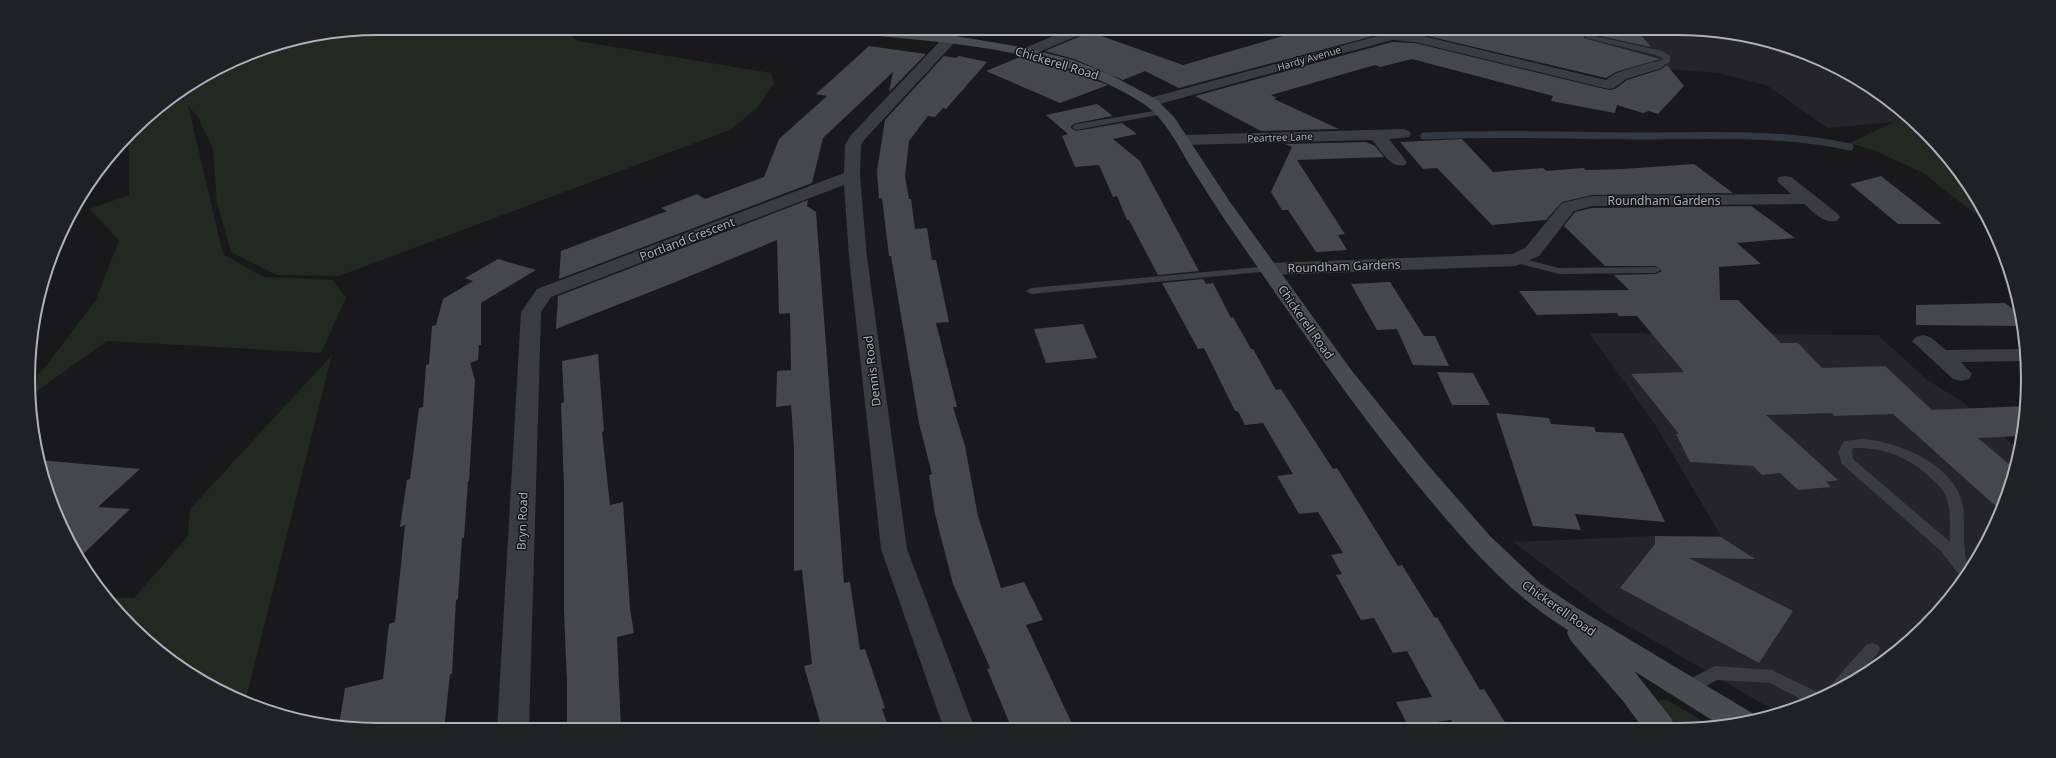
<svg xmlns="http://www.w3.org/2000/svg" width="2056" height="758" font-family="'Noto Sans',sans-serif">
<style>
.built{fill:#252528}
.green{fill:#212921}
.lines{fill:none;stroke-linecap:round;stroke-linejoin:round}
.stream{stroke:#2f393f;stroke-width:7}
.building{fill:#46474b}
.lane{fill:#3a3c40;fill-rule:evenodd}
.street{fill:#3a3c40;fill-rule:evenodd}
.secondary{fill:#484b50;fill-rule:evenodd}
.labels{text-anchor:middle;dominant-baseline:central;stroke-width:3;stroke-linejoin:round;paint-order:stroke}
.far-street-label{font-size:10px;fill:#acb1bb;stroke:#141416}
.street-label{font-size:12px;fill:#acb1bb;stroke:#141416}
.rim{fill:none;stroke:#acb1bb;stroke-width:2}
</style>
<rect width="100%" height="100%" fill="#19191b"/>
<g class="built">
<polygon points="1551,28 1677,28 1768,40 1832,64 1891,101 1908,117 1893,122 1828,128 1766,85 1718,73 1668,69 1578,35"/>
<polygon points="1589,333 1878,335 1926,379 1964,403 2019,450 2016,470 1969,574 1909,643 1832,694 1775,711 1608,614 1513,542 1654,536 1721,536 1656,426"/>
</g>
<g class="green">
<polygon points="379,28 560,28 578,41 771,73 774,83 757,108 730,130 339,276 277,275 231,252 217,203 213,149 199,119 188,105 223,254 263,277 333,280 346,298 321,353 107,341 33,394 33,379 42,371 96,300 119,240 89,209 129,195 129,138 148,115 175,95 187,103 179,93 204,75 266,47"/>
<polygon points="1909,117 1941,148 1981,204 1991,225 1940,187 1927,175 1876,151 1849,143 1894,122"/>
<polygon points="332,355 245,702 224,694 166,658 109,597 134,598 188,536 190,509"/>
<polygon points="1667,700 1713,727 1674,727 1655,701"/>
</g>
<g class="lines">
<path class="stream" d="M1424 136C1496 132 1567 136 1639 136 1709 136 1781 132 1850 147"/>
</g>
<g class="building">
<polygon points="1311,28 1635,28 1651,47 1586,33 1584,38 1660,59 1616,72 1606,78 1415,33 1392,31 1179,88 1145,71 1123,80 1074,59 1045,51 1090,32 1183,65"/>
<polygon points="1392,42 1415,43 1609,90 1615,89 1627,80 1662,69 1667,65 1684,86 1658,114 1649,111 1643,113 1617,105 1615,113 1551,101 1553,96 1412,59 1380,67 1375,65 1271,95 1277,98 1274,99 1339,129 1261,131 1195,96"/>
<polygon points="869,46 926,54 889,92 893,72 823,138 812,183 559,279 561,251 667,211 661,208 697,194 705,199 764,177 779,139 827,96 816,94"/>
<polygon points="944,56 955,58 959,56 987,62 946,109 943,108 935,117 928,116 909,141 905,176 909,199 911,199 915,229 927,228 932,260 936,260 949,322 936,323 957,407 953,407 965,446 978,516 1001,588 1024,582 1043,620 1026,625 1074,728 1012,729 987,669 990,668 953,584 935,514 929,475 932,474 919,423 891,256 889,256 882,198 879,199 877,171 885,120"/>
<polygon points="1020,57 1071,71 1108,85 1060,103 986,71"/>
<polygon points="1097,104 1113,116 1076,123 1071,126 1071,128 1076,131 1122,123 1137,134 1113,139 1140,161 1199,271 1158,275 1129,220 1127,220 1117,196 1113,197 1099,165 1075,167 1062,136 1068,134 1046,115"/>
<polygon points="1462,139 1493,172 1543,168 1546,171 1583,168 1586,170 1623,169 1694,164 1733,193 1592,195 1562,202 1546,220 1492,225 1437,168 1423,169 1400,142"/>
<polygon points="1366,142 1375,146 1384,157 1297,160 1345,234 1338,235 1347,250 1316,252 1288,210 1282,210 1271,192 1292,147 1285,144"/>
<polygon points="1881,176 1942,224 1898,224 1850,184"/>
<polygon points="808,200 807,206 816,212 844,583 850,582 860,650 865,649 885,708 882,709 889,729 822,729 804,666 812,664 802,570 794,571 794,448 791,405 776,407 777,371 791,370 790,313 779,314 777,240 673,283 556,329 558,296"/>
<polygon points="1751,206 1795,238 1737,243 1761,264 1719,267 1720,300 1738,300 1781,343 1798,343 1822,368 1885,366 1932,410 2027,406 2022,436 1978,438 2016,470 1999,509 1893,414 1834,416 1832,413 1766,415 1838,480 1826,482 1831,487 1798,490 1780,473 1762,475 1753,466 1690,462 1676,434 1679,434 1631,374 1684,372 1637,316 1619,316 1617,313 1537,315 1519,291 1629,290 1614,275 1656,274 1662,271 1656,266 1605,266 1564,226 1575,212 1592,208"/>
<polygon points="498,259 536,270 481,303 481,345 479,345 478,360 470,363 475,380 469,481 468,481 464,538 462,538 458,599 456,600 452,674 450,674 444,730 379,730 339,725 345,688 383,679 389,624 395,622 405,525 400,527 407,480 410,479 419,408 423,407 426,365 429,364 432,326 436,325 443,299 473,281 465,278"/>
<polygon points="1203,279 1206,284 1213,283 1231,318 1233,317 1251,349 1253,349 1276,390 1281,389 1333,469 1337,468 1398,566 1402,565 1435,618 1437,617 1480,690 1484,689 1508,727 1455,728 1451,720 1408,726 1396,702 1432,697 1407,651 1393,653 1374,618 1361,620 1336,575 1342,574 1331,555 1343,553 1318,512 1299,514 1277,476 1293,474 1263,423 1245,425 1238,411 1235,411 1204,348 1198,349 1162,283"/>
<polygon points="1390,282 1424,336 1435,336 1449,366 1413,365 1397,329 1377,330 1351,284"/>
<polygon points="2005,303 2021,315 2023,326 1916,325 1916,305"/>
<polygon points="1083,324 1097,358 1046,363 1034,329"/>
<polygon points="598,354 604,431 602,432 610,505 623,502 630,609 634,633 617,637 621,729 567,730 567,682 564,610 564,487 561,403 564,402 562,361"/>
<polygon points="1437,372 1473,373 1490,405 1452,405"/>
<polygon points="1496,413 1549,418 1551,424 1594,427 1596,432 1623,433 1665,522 1575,514 1581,530 1533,526"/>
<polygon points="39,460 140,469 98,507 130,509 79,558 55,514"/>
<polygon points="1655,536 1721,537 1755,559 1689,558 1793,611 1759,663 1620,588 1655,544"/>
</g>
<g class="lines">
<g class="lane">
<polygon points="1586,34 1662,51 1670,56 1670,62 1660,67 1654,67 1654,63 1663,59 1656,55 1586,38"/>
<polygon points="1160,110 1164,112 1163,114 1076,130 1072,127 1076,124"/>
<polygon points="1516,257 1559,268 1656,267 1661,270 1656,273 1559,274 1512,262 1511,260"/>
<polygon points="1269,266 1273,267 1274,269 1273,271 1031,294 1026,291 1031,288"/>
<path d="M1862 439C1898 441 1956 465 1963 506 1966 525 1960 554 1971 570L1963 580 1941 551 1842 464 1838 452 1844 441ZM1853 448C1885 447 1911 458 1933 480 1938 485 1944 490 1946 497 1952 511 1949 528 1950 542L1853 459 1852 452Z"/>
<polygon points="1872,643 1878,645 1880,649 1878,653 1858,677 1828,695 1827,692 1829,687 1866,645"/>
<polygon points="1715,666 1772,670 1821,694 1822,697 1806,702 1770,683 1717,680 1692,694 1686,696 1680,694 1678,689 1680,684"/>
</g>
<g class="street">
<polygon points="1073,28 1090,28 1089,31 1032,55 1022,55 1020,52 1022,49"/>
<polygon points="1392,32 1415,34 1606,80 1616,73 1652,62 1662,62 1664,65 1662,68 1626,79 1614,88 1609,89 1415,42 1392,40 1156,105 1146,105 1144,102 1146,99"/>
<polygon points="950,35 957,39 955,42 864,140 861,145 860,176 867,257 907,549 975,729 944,729 881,549 849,257 844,185 551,297 541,312 529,730 497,730 521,312 537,289 844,173 845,145 851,135 945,36"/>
<path d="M1403 129 1409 131 1411 134 1409 137 1389 139 1407 162 1405 165C1390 169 1381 150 1372 140L1183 145 1177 143 1175 140 1177 137 1183 135Z"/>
<path d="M1785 176 1791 177 1837 213 1840 217 1837 221C1823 224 1814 212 1804 204L1592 206 1574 211 1539 256 1516 266 1269 275 1262 273 1259 269 1262 265 1269 263 1512 254 1525 248 1562 203 1592 196 1791 194 1777 181 1779 177Z"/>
<polygon points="1923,335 1930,337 1946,350 2026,349 2026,361 1961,362 1972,374 1969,379 1961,381 1953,379 1912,341 1916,337"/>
</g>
<path class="secondary" d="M827 28H875L950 35 1027 48 1073 60 1109 74 1156 99 1174 117 1230 202 1352 371 1428 465 1490 536 1541 584 1577 608 1752 713 1754 718 1723 727 1634 671 1671 718 1675 727H1642L1623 701 1571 641 1567 633 1568 630C1511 595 1472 550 1430 500 1356 412 1292 317 1227 223 1214 204 1202 184 1189 164 1177 143 1164 118 1144 104 1053 45 938 42 833 32Z"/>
</g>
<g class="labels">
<g class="far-street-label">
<text transform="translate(1309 58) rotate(-16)">Hardy Avenue</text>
<text transform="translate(1280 137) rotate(-2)">Peartree Lane</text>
</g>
<g class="street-label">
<text transform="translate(1057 63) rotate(17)">Chickerell Road</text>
<text x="1664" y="200">Roundham Gardens</text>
<text transform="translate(687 239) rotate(-21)">Portland Crescent</text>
<text transform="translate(1344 266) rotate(-2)">Roundham Gardens</text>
<text transform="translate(1306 322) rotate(55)">Chickerell Road</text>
<text transform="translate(872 371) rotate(-97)">Dennis Road</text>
<text transform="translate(522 521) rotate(-88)">Bryn Road</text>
<text transform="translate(1559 608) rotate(35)">Chickerell Road</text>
</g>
</g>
<path d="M0 0H2056V758H0ZM379 35H1677A344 344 0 0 1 2021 379V379A344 344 0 0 1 1677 723H379A344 344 0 0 1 35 379V379A344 344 0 0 1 379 35Z" fill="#202123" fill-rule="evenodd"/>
<path class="rim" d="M379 35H1677A344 344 0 0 1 2021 379V379A344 344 0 0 1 1677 723H379A344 344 0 0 1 35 379V379A344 344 0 0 1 379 35Z"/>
</svg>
